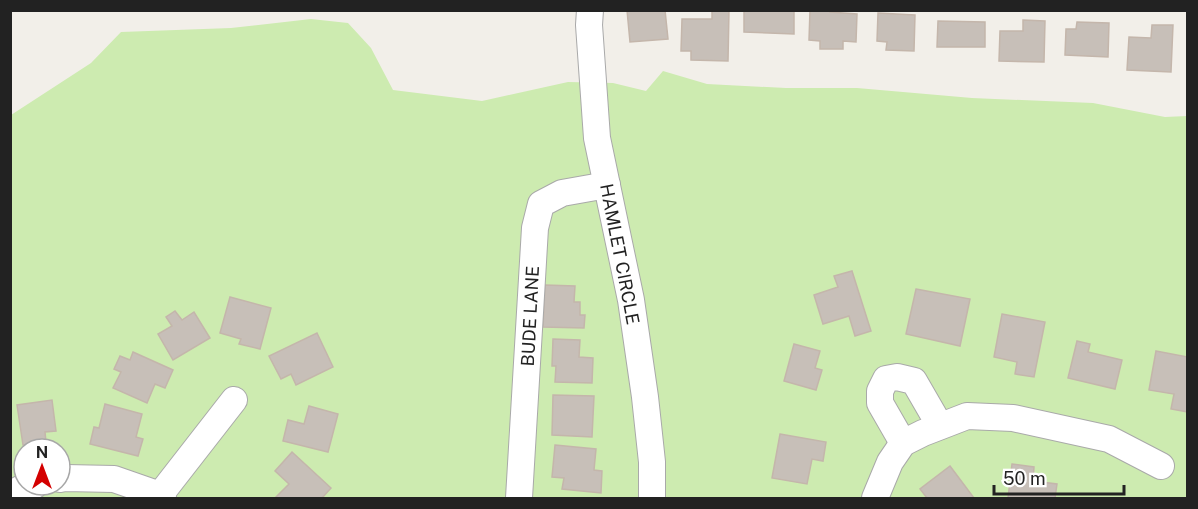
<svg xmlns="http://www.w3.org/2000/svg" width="1198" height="509" font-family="'Public Sans',sans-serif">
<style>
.grass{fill:#cdebb0;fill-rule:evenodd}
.building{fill:#c7bfb8;stroke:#c4b6ab;stroke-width:1.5}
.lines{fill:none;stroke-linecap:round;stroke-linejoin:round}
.minor-casing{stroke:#a9a9a9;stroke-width:28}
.minor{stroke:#fff;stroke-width:26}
.labels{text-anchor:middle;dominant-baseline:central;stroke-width:4.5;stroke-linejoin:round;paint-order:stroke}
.street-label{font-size:18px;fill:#222;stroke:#fff}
</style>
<rect width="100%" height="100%" fill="#f2efe9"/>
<path class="grass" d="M311 19 348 23 371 48 393 90 482 101 568 82 613 83 646 91 663 71 707 84 786 88H857L972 98 1093 103 1165 117 1187 116V498H11V115L91 63 121 32 231 28ZM24 449H60V485H24Z"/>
<g class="building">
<polygon points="627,10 665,10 668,39 630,42"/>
<polygon points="712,10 729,10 728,61 691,60 691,51 681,51 682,19 712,19"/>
<polygon points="744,10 794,10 794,34 744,32"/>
<polygon points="810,10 830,10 830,12 857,14 856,42 843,41 843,49 820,49 820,41 809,40"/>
<polygon points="878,13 915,15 914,51 886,50 887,42 877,41"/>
<polygon points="1023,20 1045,21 1044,62 999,61 1000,31 1023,31"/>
<polygon points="938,21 985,22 985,47 937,47"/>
<polygon points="1077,22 1109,23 1108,57 1065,55 1066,29 1076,29"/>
<polygon points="1152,25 1173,25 1171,72 1127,70 1129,37 1151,38"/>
<polygon points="852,271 871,331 855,336 849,316 823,324 814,295 838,287 834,276"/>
<polygon points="545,285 575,286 574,302 580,302 580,315 585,315 584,328 543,327"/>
<polygon points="916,289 970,299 960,346 906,334"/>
<polygon points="230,297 271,308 260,349 239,344 241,339 220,333"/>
<polygon points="175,311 182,320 194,312 210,338 173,360 158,334 172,326 166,317"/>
<polygon points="1002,314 1045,322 1034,377 1015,374 1017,362 994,357"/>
<polygon points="317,333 333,367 296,385 291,374 281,379 269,356"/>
<polygon points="553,339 580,340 579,357 593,358 592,383 555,382 556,366 552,366"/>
<polygon points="1077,341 1090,344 1088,352 1122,360 1115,389 1068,378"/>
<polygon points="794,344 820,351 815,368 822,370 816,390 784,381"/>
<polygon points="1156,351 1188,357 1188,412 1171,409 1174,394 1149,390"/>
<polygon points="133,352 173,370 165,388 155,384 147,403 113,388 121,372 114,369 120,356 130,360"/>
<polygon points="553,395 594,396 592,437 552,435"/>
<polygon points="52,400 56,431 45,432 46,442 23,445 17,405"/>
<polygon points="105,404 142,414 136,437 143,439 138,456 90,444 94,427 99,428"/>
<polygon points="309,406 338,414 328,452 283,441 288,420 304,424"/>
<polygon points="780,434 826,442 823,461 812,459 807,484 772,478"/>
<polygon points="555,445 596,449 594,470 602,471 601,493 562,489 564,478 552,477"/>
<polygon points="292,452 331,488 322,498 275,498 289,484 275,471"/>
<polygon points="1012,464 1034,467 1033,481 1057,484 1055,498 1008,498"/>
<polygon points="950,466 974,498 927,498 920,489"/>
</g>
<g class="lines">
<g class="minor-casing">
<g id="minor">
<polyline points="590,10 589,25 597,138 631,300 645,397 652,462 652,498"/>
<polyline points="903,443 880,403 880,391 886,379 897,377 914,381 940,426"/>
<polyline points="60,479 65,478 114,479 160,495 163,498"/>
<polyline points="160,495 234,400"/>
<polyline points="10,496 20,489 35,485"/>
<polyline points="519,498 535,228 541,204 562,193 607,185"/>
<polyline points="875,498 890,462 903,443 923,433 967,416 1013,418 1109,439 1161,466"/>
</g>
</g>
<use href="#minor" class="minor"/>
</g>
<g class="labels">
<g class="street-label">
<text transform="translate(620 254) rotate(79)">HAMLET CIRCLE</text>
<text transform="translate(530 316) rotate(-87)">BUDE LANE</text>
</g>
</g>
<rect width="1198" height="509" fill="none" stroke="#222222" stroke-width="24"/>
<g transform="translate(42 467)"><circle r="28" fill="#ffffff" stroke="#a7a7a7" stroke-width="1.5"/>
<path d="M0-4.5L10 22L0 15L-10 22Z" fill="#d40000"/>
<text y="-9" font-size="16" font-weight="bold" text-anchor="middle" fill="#222222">N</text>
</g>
<path d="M994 485v9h130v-9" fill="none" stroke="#222222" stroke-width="3"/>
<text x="1003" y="485" font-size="18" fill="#222222" stroke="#ffffff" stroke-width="4.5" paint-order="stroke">50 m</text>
</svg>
